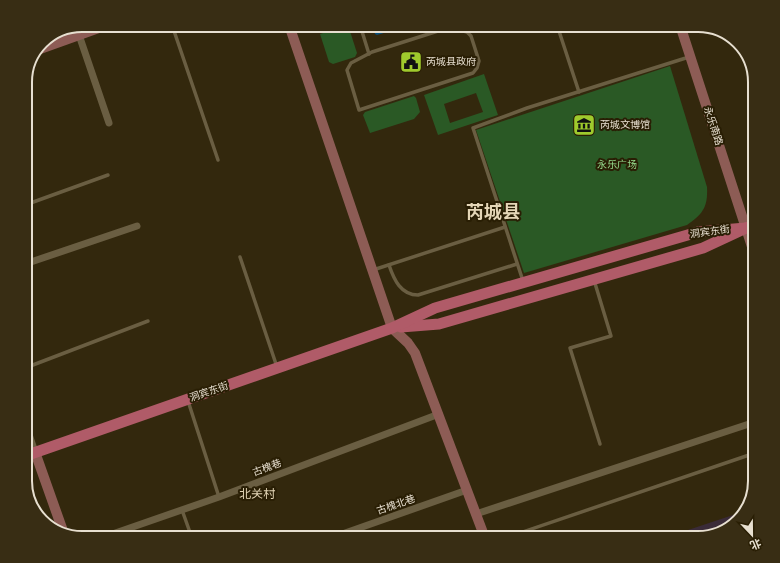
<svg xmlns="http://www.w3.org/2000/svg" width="780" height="563" font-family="Signika,'Noto Sans SC',sans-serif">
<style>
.medical{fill:#3a2b38}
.green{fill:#2a5925;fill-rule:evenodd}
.water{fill:#064e7b}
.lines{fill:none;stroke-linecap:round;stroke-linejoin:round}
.lane{stroke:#6a5e42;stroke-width:3.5}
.street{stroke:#6a5e42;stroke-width:7}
.secondary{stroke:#8d5c55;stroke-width:10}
.primary{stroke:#b05b68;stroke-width:11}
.labels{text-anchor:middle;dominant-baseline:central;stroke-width:4;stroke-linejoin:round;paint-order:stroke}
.poi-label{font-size:10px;fill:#e7dfd0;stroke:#291e04;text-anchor:start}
.street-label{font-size:10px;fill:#e7dfd0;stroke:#291e04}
.park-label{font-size:10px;fill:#96dd8e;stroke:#291e04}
.quarter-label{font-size:12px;fill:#e4d6b7;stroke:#291e04}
.town-label{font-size:18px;font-weight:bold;fill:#e4d6b7;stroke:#291e04}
.rim{fill:none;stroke:#e7dfd0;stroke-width:2}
</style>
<rect width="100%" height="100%" fill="#33280d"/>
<polygon class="medical" points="745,511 743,516 723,532 698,538 664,538"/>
<g class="green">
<polygon points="348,25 357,53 355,57 333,64 329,62 320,34"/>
<path d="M670 66 707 187C708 207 703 214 687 225L524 273 476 130Z"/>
<path d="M484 74 498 115 438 135 424 95ZM476 93 483 112 450 123 444 104Z"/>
<polygon points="414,96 416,98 420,112 414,119 370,133 363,115 365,112"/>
</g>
<polygon class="water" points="372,25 410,25 377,35 375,34"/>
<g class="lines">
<g class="lane">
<polyline points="172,25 218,160"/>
<polyline points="360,25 369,54"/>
<polyline points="436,25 438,31"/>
<polyline points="557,25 579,92"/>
<polygon points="456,29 467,32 471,36 479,61 477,68 473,73 359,110 347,70 351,63 372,52 438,31"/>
<polyline points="25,205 108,175"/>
<polyline points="240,257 277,367"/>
<path d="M389 265C394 280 401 295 418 295L517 264"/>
<polyline points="373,270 505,227"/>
<polyline points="594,280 611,336 570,348 600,444"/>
<polyline points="523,281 473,128 527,108 689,57"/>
<polyline points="25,368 148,321"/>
<polyline points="188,401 219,497"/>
<polyline points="182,510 192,538"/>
<polyline points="505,538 755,453"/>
</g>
<g class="street">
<polyline points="79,35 109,123"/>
<polyline points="25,264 137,226"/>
<polyline points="25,423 35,452"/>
<polyline points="476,514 755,422"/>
<polyline points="101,538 219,497 439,414"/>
<polyline points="331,538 467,490"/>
</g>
<g class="secondary">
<polyline points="289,25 392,328 408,343 415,353 485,538"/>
<polyline points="680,25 755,256"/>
<polyline points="40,49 107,25"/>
<polyline points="35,452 63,531"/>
</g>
<g class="primary">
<polyline points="401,327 439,324 703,248 746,228 755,225"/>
<polyline points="25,456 392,328 435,308 698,232 746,228"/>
</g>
</g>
<defs>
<g id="civic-square" transform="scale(1.15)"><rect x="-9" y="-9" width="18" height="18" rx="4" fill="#9fca2d" stroke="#291e04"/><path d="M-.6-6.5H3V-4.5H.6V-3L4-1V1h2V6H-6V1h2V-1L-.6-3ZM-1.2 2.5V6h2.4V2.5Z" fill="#111"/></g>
<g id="museum-square" transform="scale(1.15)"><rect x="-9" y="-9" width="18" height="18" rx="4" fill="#9fca2d" stroke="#291e04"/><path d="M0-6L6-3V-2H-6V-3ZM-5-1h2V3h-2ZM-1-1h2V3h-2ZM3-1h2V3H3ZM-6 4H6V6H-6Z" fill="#111"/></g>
</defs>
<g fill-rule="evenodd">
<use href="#civic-square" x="411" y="62"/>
<use href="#museum-square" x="584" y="125"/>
</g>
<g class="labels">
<g class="poi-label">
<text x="426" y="62">芮城县政府</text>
<text x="600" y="125">芮城文博馆</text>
</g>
<g class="street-label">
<text transform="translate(713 126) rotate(72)">永乐南路</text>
<text transform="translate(710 232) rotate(-8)">洞宾东街</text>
<text transform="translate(209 392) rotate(-19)">洞宾东街</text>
<text transform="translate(267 468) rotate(-20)">古槐巷</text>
<text transform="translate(396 505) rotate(-19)">古槐北巷</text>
</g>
<g class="park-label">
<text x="617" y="165">永乐广场</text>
</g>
<g class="quarter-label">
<text x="257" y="494">北关村</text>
</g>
<g class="town-label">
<text x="493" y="212">芮城县</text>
</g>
</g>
<path d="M0 0H780V563H0ZM82 32H698A50 50 0 0 1 748 82V481A50 50 0 0 1 698 531H82A50 50 0 0 1 32 481V82A50 50 0 0 1 82 32Z" fill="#382d14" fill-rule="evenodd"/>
<path class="rim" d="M82 32H698A50 50 0 0 1 748 82V481A50 50 0 0 1 698 531H82A50 50 0 0 1 32 481V82A50 50 0 0 1 82 32Z"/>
<g transform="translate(752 535) rotate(158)" stroke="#291e04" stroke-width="3" paint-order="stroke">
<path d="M0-3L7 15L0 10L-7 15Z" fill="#e7dfd0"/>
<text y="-6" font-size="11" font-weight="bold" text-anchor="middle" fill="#e7dfd0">北</text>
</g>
</svg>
